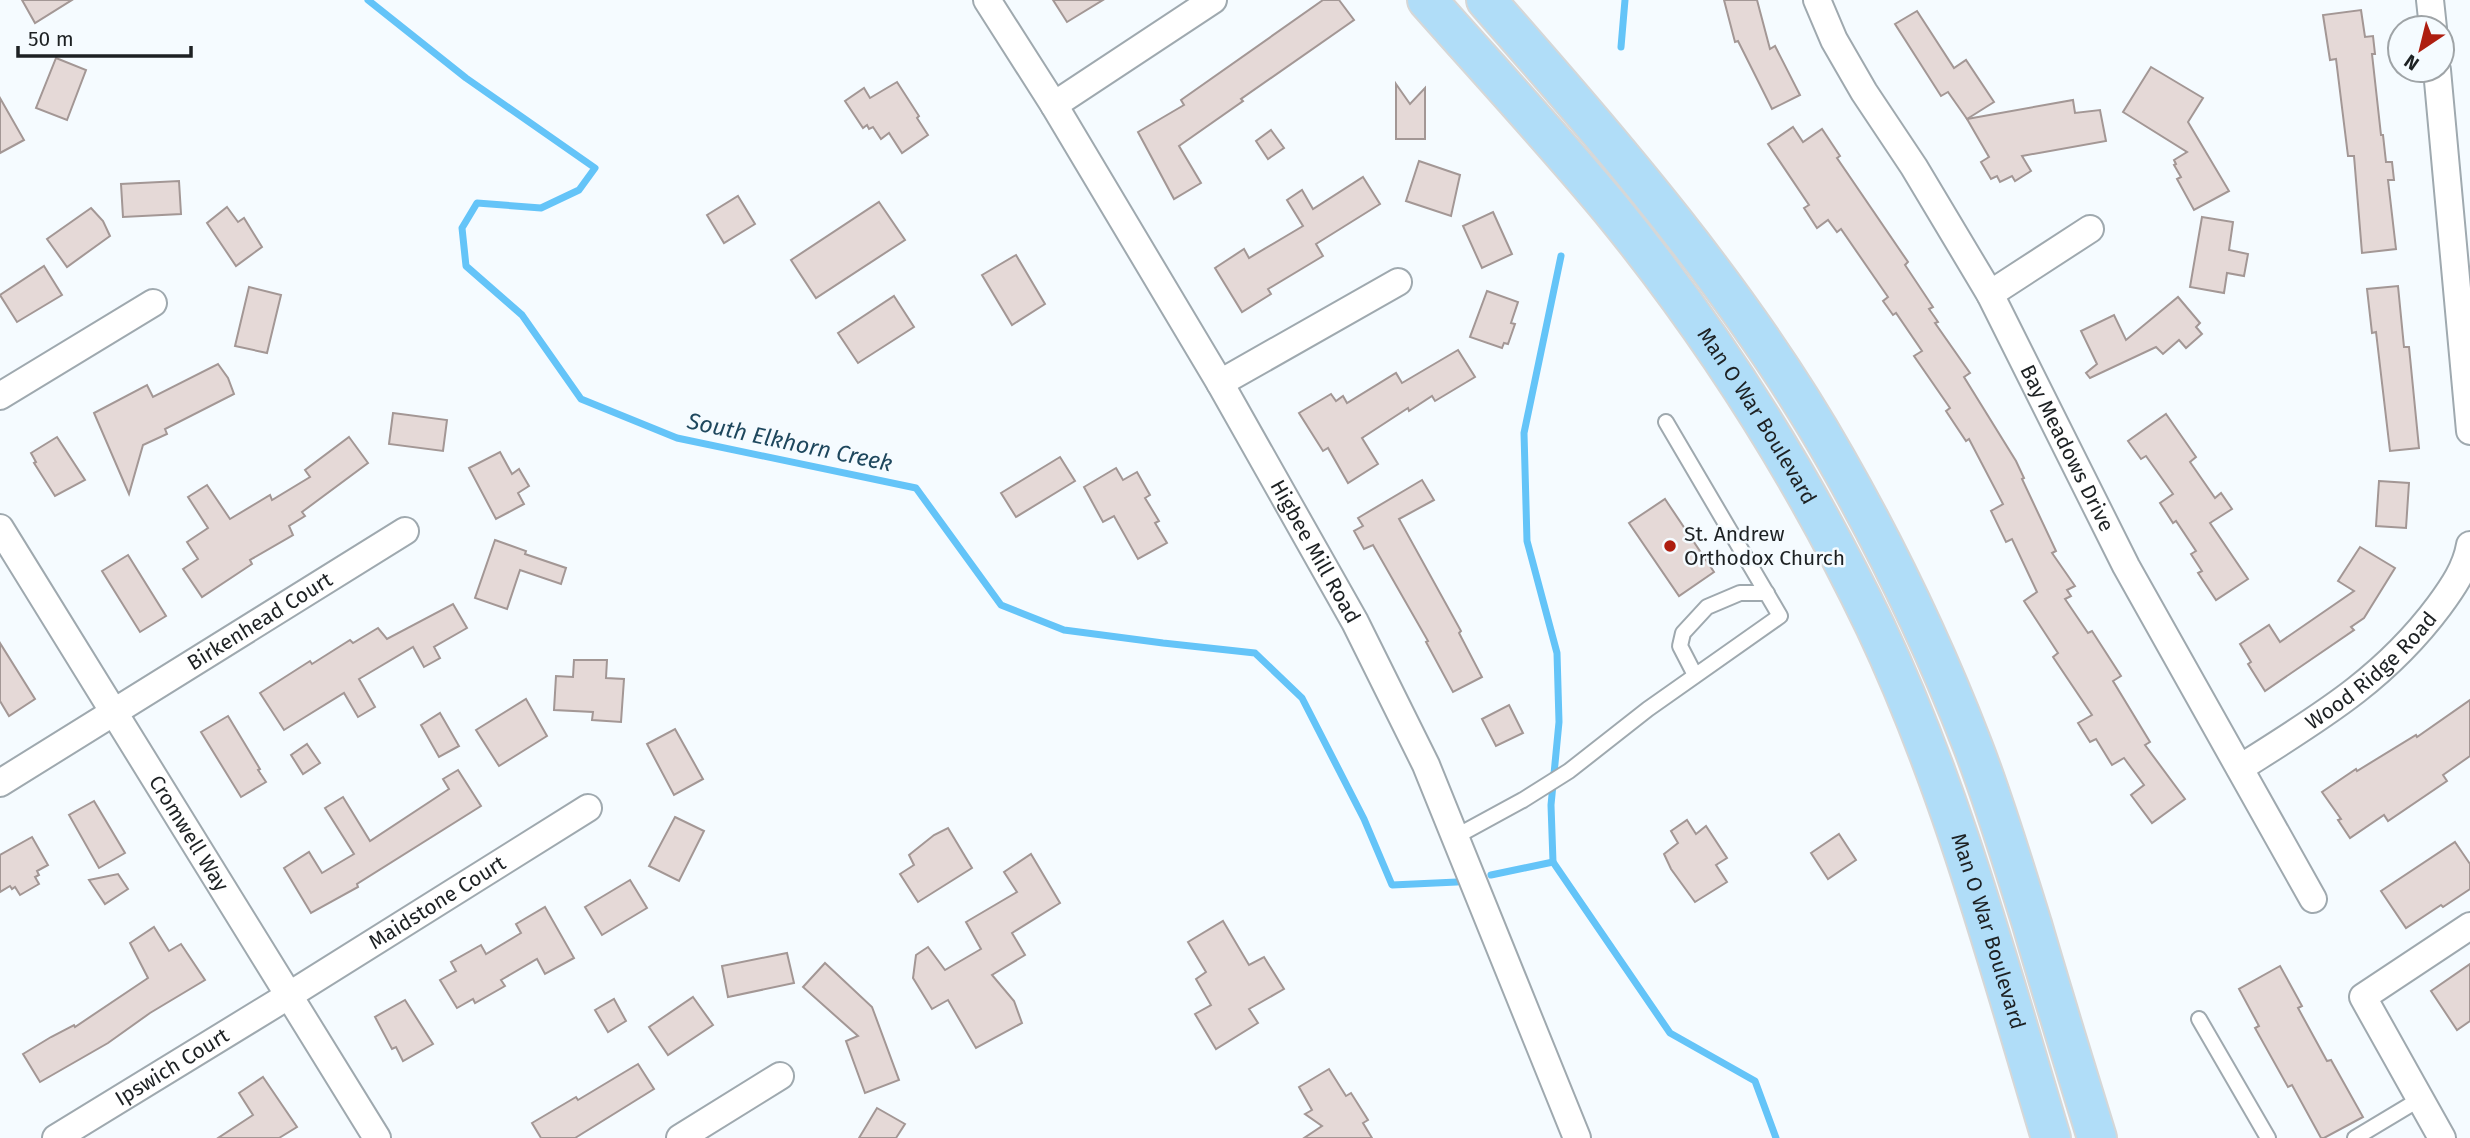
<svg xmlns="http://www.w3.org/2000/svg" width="2470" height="1138" font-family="'Fira Sans',sans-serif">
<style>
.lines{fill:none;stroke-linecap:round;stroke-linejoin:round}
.stream{stroke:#64c4f8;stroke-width:7}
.building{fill:#e5d9d7;stroke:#a39795;stroke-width:2}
.lane-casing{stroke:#9fa9af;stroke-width:18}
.street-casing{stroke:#9fa9af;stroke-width:30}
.primary-casing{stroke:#d6d7d7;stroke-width:42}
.lane{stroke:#fff;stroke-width:14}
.street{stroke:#fff;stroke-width:26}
.primary{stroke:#b0ddf8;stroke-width:38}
.poi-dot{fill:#ae1e10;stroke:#f5fbff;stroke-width:2.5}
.labels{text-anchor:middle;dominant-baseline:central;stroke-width:5;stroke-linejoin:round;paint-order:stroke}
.street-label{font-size:21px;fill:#1d2123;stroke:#f5fbff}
.poi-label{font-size:21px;fill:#1d2123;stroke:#f5fbff;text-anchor:start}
.water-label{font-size:23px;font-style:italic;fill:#1e475d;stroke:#f5fbff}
</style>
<rect width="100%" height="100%" fill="#f5fbff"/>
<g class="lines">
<g class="stream">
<polyline points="368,0 466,78 595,168 579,190 541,208 477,203 462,228 466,266 522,315 581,399 677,438 916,488 1001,605 1064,630 1163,643 1255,653 1302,698 1364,819 1392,885 1457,882"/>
<polyline points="1621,47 1625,0"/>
<polyline points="1553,862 1551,805 1559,722 1557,653 1527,541 1524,433 1561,256"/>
<polyline points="1491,875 1553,862 1670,1033 1755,1081 1776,1138"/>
</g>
</g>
<g class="building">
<polygon points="22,0 72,0 35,23"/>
<polygon points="1053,0 1103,0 1067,22"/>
<polygon points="1323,0 1339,0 1354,20 1241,99 1243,101 1179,146 1201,183 1174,199 1138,132 1184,105 1181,100"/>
<polygon points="1724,0 1757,0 1770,49 1775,46 1800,95 1772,109 1738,41 1735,42"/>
<polygon points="2361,10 2365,37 2373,36 2375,54 2372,54 2381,135 2383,135 2386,162 2392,162 2394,180 2388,180 2396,249 2362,253 2354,156 2348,156 2336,59 2330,60 2323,15"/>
<polygon points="1917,11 1954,68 1966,60 1994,102 1967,119 1948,92 1941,96 1895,24"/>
<polygon points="56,58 86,70 67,120 36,108"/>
<polygon points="2151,67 2203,98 2188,122 2229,191 2194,210 2177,179 2181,177 2174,165 2176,164 2174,160 2187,152 2123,112"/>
<polygon points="897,82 919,116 917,118 928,135 902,153 889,133 881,139 873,127 869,129 867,125 863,128 845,101 864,88 870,98"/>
<polygon points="1396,84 1410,104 1425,88 1425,139 1396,139"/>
<polygon points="0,98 24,140 0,153"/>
<polygon points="2073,100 2075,113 2100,110 2106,141 2022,156 2031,171 2015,181 2012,176 2000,182 1997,176 1991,179 1981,162 1989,157 1967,119"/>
<polygon points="1793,127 1803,142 1822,129 1840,156 1837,158 1908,262 1905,265 1933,307 1929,309 1938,322 1935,323 1970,373 1964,377 2016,461 2024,478 2022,479 2056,551 2052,553 2075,586 2067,590 2071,596 2065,599 2088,633 2092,631 2121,676 2113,681 2150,742 2145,745 2185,799 2152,823 2131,795 2144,785 2124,758 2112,765 2096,739 2090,742 2078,723 2092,715 2053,657 2058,653 2024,601 2037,592 2012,539 2006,542 1991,511 2003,504 1969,439 1966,441 1946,411 1950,408 1914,356 1922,351 1896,313 1893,315 1883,301 1888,297 1841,229 1837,232 1828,220 1817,228 1804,208 1809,205 1768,144"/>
<polygon points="1271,130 1284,148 1268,159 1256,141"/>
<polygon points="1419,161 1460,175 1451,216 1406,201"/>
<polygon points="1363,177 1380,204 1316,244 1323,256 1268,289 1271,294 1242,312 1215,268 1244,249 1249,258 1303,226 1287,200 1302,190 1313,209"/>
<polygon points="179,181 181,214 123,217 121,184"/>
<polygon points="738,196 755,224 724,243 707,215"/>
<polygon points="879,202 905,240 816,298 791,260"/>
<polygon points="227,207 238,222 244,218 262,247 236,266 207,223"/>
<polygon points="91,208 103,221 110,236 67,267 47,239"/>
<polygon points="1493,212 1512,254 1482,268 1463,226"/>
<polygon points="2202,217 2233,222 2229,250 2248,254 2244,276 2227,273 2224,293 2190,287"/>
<polygon points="1016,255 1045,304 1012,325 982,275"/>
<polygon points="44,266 62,295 17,322 0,295"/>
<polygon points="2398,286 2404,347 2409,347 2419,448 2390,451 2376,332 2372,333 2367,289"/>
<polygon points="249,287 281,295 267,353 235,346"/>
<polygon points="1487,291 1518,302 1511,323 1515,324 1508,344 1504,343 1502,348 1470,337"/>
<polygon points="894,296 914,327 858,363 838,333"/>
<polygon points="2178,297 2200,323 2196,327 2202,334 2186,348 2179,340 2163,354 2156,347 2090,378 2086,373 2097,364 2081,331 2114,315 2126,340"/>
<polygon points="1458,350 1475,377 1435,401 1432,396 1409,411 1408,408 1362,438 1378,464 1348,483 1328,448 1323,451 1299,413 1331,394 1336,401 1343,396 1347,403 1396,373 1402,383"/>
<polygon points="218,364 228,378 234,394 165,429 167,434 143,445 129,494 94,413 147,385 153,397"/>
<polygon points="393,413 447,420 443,451 389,444"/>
<polygon points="2166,414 2196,457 2190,462 2215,498 2221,493 2232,509 2210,523 2248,579 2216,600 2198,573 2202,571 2191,554 2196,551 2176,521 2173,523 2160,503 2173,494 2146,456 2141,459 2128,441"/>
<polygon points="57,437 85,480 55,496 34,463 36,462 31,453"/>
<polygon points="349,437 368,463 302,512 305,516 289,526 293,535 250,560 252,564 202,597 183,569 198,559 187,542 208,528 188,497 207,485 230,519 270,495 272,500 310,477 305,470"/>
<polygon points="500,452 512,474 519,469 529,486 518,493 524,504 496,519 469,468"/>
<polygon points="1060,457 1075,481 1016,517 1001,493"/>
<polygon points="1116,468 1123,480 1137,472 1150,495 1145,498 1159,521 1155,523 1167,543 1138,559 1114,516 1103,522 1084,487"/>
<polygon points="1422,480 1434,500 1399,519 1461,631 1459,633 1482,677 1453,692 1426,642 1428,641 1373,545 1364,549 1354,531 1363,526 1358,518"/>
<polygon points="2379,481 2409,483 2406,528 2376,526"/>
<polygon points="1665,499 1714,572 1679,596 1629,523"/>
<polygon points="495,540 526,551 525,554 566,568 561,584 520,570 507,609 475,598"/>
<polygon points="2360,547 2395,568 2364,618 2351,627 2354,630 2265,691 2248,664 2251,662 2240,644 2269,625 2280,642 2354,591 2338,581"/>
<polygon points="128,555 166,616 140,632 102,571"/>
<polygon points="453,604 467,628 434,647 440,658 424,667 413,647 359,679 375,707 358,717 344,693 284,730 260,693 310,661 312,664 350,640 353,643 378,628 387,639"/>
<polygon points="0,643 35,699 9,716 0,701"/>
<polygon points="574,660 607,660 606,678 624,679 621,722 592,720 593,712 554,710 556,676 573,677"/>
<polygon points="526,699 547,736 499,766 476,730"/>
<polygon points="2470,700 2470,756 2443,775 2447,781 2388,821 2384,815 2350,838 2338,820 2341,819 2322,792 2356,769 2357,771 2416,735 2417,737"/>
<polygon points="1509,705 1523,733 1496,746 1482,719"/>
<polygon points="440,713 459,746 439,757 421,725"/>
<polygon points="228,716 260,769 258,770 266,782 241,797 201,732"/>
<polygon points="675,729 703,779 674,795 647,744"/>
<polygon points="307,744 320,763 303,774 291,755"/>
<polygon points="458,770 481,806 357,884 358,887 311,913 284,868 309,852 322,873 354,854 325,808 343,797 370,841 449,789 443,779"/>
<polygon points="94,801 125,853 99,868 69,815"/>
<polygon points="675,817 704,831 679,881 649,866"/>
<polygon points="1687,820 1696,834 1706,826 1727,858 1716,865 1727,882 1695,902 1671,869 1664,854 1678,843 1671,831"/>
<polygon points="948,828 972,868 918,902 900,874 914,865 909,855 934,835"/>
<polygon points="1839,834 1856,860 1828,879 1811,853"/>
<polygon points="32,837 48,865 37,871 39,875 35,877 39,884 20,895 15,887 12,889 10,886 0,892 0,855"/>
<polygon points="2455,842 2470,864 2470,889 2443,907 2441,905 2406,928 2381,891"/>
<polygon points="1031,854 1060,903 1012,933 1025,955 992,975 1014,1001 1022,1023 976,1048 948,1000 932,1009 913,978 916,955 928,947 945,970 981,949 966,922 1017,892 1004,872"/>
<polygon points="118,874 128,889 105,904 89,880"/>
<polygon points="630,880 647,908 602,935 585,907"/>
<polygon points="545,907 574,958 545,974 537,959 501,980 505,986 475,1003 473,999 457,1008 440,980 456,971 451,962 481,945 486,954 521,933 516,924"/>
<polygon points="1223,921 1249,965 1264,957 1284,989 1249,1009 1258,1023 1216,1049 1195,1014 1211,1005 1196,979 1206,972 1188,942"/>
<polygon points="154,927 169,951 181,944 205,980 150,1013 108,1043 40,1082 23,1054 51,1037 74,1025 75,1027 148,978 130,943"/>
<polygon points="787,953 794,983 728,997 722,966"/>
<polygon points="825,963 872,1007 899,1080 865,1093 846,1041 858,1036 803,987"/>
<polygon points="2470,964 2470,1021 2457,1030 2431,991"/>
<polygon points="2280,966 2302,1006 2298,1008 2327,1061 2331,1060 2363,1117 2324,1138 2321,1138 2292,1085 2288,1087 2255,1028 2259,1026 2239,989"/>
<polygon points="693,997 713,1025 668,1055 649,1027"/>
<polygon points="614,999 626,1021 608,1032 595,1010"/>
<polygon points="405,1000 433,1044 403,1061 396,1047 392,1049 375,1017"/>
<polygon points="638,1064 654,1089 575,1138 541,1138 532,1123 576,1097 578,1100"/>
<polygon points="1329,1069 1346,1096 1351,1093 1368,1120 1363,1123 1372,1138 1304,1138 1322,1126 1305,1114 1312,1110 1299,1087"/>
<polygon points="263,1077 297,1127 279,1138 218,1138 253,1115 239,1093"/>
<polygon points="877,1108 905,1124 896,1138 859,1138"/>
</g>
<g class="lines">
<g class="lane-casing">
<g id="lane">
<polyline points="1695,675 1680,646 1683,633 1707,607 1740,593 1767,593"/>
<polyline points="1455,837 1523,800 1569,771 1648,709 1780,616 1666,422"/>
<polyline points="2199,1019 2268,1138"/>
<polyline points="2355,1138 2420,1099"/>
</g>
</g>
<g class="street-casing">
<g id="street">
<path id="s1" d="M987 0 1054 105 1220 383 1355 622 1426 765 1577 1138"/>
<path id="s2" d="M1817 0 1834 40 1864 92 1914 167 1990 294 2126 566 2313 899"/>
<polyline points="2430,0 2433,28"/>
<polyline points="2437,70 2470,431"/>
<polyline points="1054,105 1213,0"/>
<polyline points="1990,294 2090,229"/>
<polyline points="1220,383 1398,282"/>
<polyline points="0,396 153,303"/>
<path id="s3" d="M0 528 377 1138"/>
<path id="s4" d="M2240 768C2317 719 2383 681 2439 606 2453 587 2466 568 2470 545"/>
<path id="s5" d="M0 783 405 531"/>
<path id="s6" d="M56 1138 288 996 588 808"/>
<polyline points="680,1138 780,1076"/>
<polyline points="2442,1138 2363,997 2470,926"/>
</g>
</g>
<g class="primary-casing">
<g id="primary">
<path id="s7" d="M1427 0C1488 69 1551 137 1610 208 1714 335 1804 478 1875 626 1952 789 1999 966 2051 1138"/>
<path d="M1486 0C1612 144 1741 291 1836 459 1888 550 1934 646 1972 744 1995 803 2013 864 2032 924 2053 996 2075 1067 2097 1138"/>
</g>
</g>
<use href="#lane" class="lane"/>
<use href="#street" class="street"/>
<use href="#primary" class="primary"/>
</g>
<circle class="poi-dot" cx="1670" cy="546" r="7"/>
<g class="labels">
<g class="street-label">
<text stroke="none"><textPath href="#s7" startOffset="532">Man O War Boulevard</textPath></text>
<text stroke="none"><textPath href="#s2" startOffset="514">Bay Meadows Drive</textPath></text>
<text stroke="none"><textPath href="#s1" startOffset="642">Higbee Mill Road</textPath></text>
<text stroke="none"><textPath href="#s5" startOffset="306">Birkenhead Court</textPath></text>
<text stroke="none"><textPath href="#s4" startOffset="164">Wood Ridge Road</textPath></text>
<text stroke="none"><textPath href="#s3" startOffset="359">Cromwell Way</textPath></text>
<text stroke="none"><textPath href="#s6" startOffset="448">Maidstone Court</textPath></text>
<text stroke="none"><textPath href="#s7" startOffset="1099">Man O War Boulevard</textPath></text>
<text stroke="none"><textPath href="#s6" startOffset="136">Ipswich Court</textPath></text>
</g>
<g class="poi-label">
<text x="1684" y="534">St. Andrew<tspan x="1684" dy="24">Orthodox Church</tspan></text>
</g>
<g class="water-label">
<text transform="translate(790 442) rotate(12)">South Elkhorn Creek</text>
</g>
</g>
<g transform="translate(2421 49) rotate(215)"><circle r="33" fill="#f5fbff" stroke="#9fa4a7" stroke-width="2"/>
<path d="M0-5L12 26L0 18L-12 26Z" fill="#ae1e10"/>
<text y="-10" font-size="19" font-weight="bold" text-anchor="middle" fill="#1d2123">N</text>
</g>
<path d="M18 46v10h173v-10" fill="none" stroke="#1d2123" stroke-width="3.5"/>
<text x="28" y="46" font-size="21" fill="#1d2123" stroke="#f5fbff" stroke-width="5" paint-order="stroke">50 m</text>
</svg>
